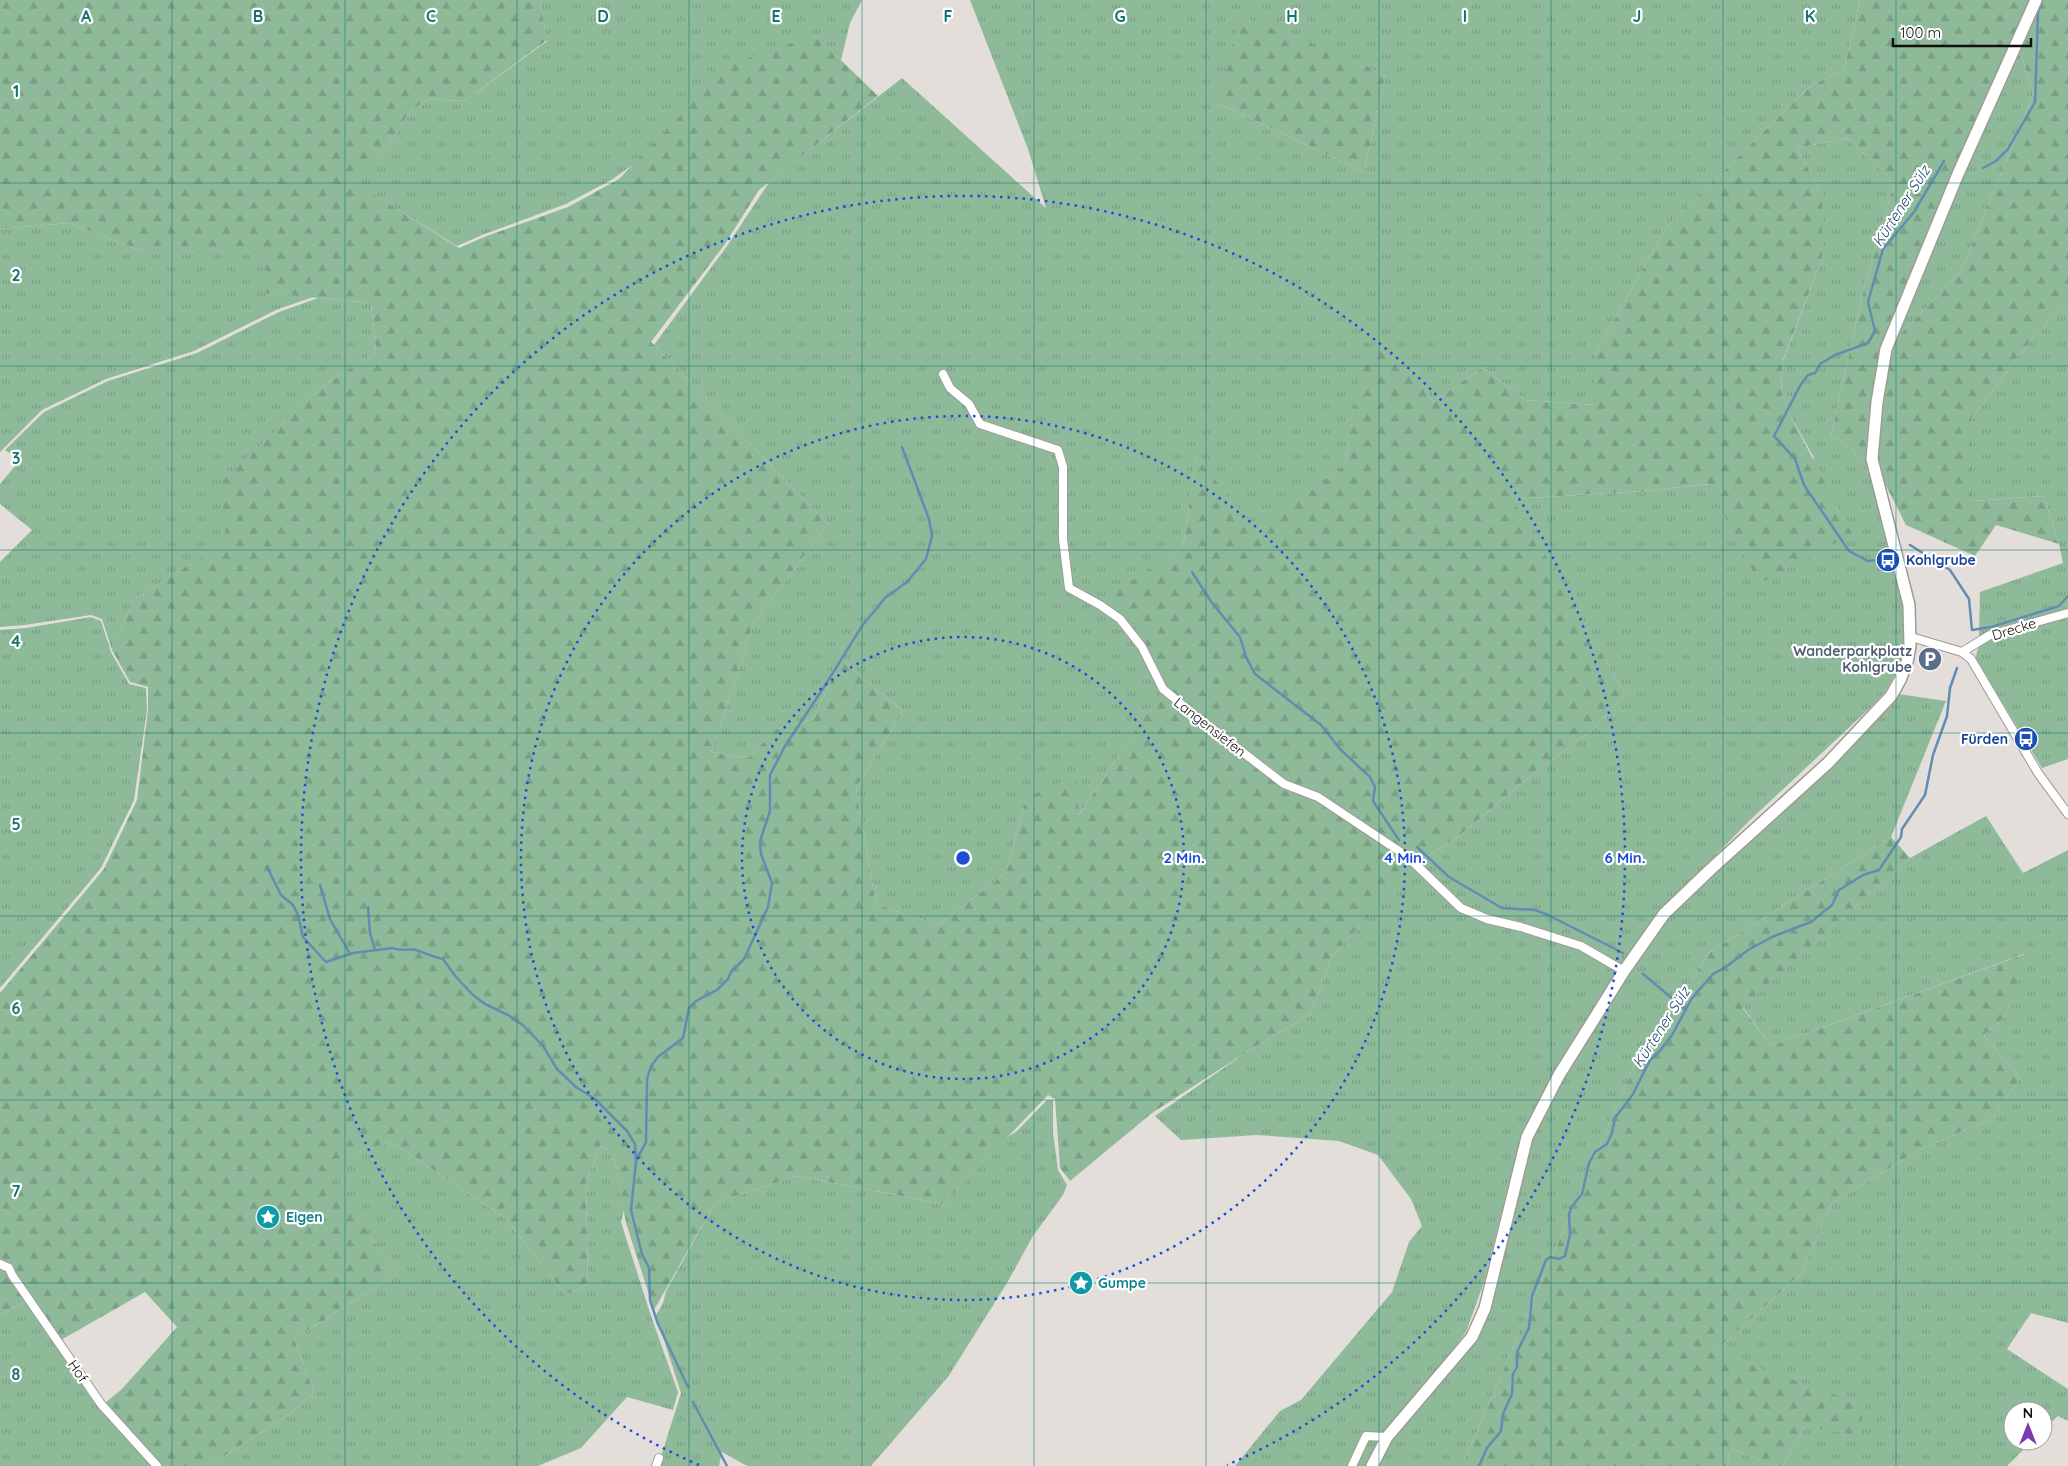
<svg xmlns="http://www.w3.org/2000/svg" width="2068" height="1466" font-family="Quicksand,sans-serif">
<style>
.grass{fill:url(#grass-tufts);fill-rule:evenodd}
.forest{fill:url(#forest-firs)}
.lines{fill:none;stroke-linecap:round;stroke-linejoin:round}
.stream{stroke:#628db2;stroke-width:2.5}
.street-casing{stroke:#9f9a96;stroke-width:10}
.secondary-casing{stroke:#9f9a96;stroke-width:14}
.street{stroke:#fff;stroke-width:8}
.secondary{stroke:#fff;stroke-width:11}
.grid{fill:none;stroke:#0f766e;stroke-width:1;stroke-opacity:0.55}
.ring{fill:none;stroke:#1d4ed8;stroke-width:2.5;stroke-dasharray:2.5 5}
.labels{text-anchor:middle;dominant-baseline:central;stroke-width:4.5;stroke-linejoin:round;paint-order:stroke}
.transit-label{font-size:14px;font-weight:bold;fill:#164399;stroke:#fff;text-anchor:start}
.street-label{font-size:14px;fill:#12100f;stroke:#fff}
.service-label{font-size:14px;font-weight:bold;fill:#4e5e75;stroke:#fff;text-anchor:end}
.culture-label{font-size:14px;font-weight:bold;fill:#0d838f;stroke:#fff;text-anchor:start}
.water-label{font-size:15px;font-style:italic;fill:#1d4b6e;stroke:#fff}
.grid-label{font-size:16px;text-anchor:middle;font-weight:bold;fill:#0f766e;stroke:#fff;stroke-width:4.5;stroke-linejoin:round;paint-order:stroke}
.centre{fill:#1d4ed8;stroke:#fff;stroke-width:2.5}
.ring-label{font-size:15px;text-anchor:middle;font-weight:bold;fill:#1d4ed8;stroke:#fff;stroke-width:4.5;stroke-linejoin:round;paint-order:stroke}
</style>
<defs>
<pattern id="grass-tufts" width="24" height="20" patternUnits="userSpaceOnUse" patternTransform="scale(1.25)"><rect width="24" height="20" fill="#8fba9a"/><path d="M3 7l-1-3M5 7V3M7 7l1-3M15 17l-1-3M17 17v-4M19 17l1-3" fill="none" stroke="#7a9f84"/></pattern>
<pattern id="forest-firs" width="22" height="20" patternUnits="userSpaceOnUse" patternTransform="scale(1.25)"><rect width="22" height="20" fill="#8fba9a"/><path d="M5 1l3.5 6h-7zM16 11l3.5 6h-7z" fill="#7a9f84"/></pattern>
</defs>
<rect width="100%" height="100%" fill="#e3deda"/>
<g class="grass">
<polygon points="540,0 862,0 850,23 841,60 814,35 613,179 566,204 482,235 457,246 355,183 389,144 409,113 428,99 465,101 547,41"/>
<path d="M970 0H1860L1844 69 1810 86 1666 228 1595 354V405L1525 400 1483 367 1433 402 1415 370 1366 343 1345 464 1258 532 1196 458 1183 547 1123 587 1118 620 1141 647 1163 690 1078 816 1026 798 1006 873 938 925 876 904 856 788 903 711 841 659 813 719 776 729 748 758 711 752 754 622 828 524 654 345 727 246 770 181 902 78 1046 208 1028 149ZM1386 74 1364 172 1215 102Z"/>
<polygon points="2018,48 2034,92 1961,272 1892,343"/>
<polygon points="1847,138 1894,183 1864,288 1831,435 1853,450 1867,473 1871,467 1904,604 1906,633 1901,663 1885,692 1871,707 1748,822 1661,912 1623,968 1583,944 1487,917 1462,907 1417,863 1459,836 1527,779 1593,729 1625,694 1512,499 1643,491 1710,484 1759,583 1814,458 1789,413 1781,390 1783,361 1822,259 1822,194 1797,148"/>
<polygon points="69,223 147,253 266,253 267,293 313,297 276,310 194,351 106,379 42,410 0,452 0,229"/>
<polygon points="318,298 371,303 376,352 324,385 222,482 227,542 134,599 112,650 102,619 91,615 25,625 0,627 0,562 32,530 0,504 0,484 20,460 5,450 44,412 108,381 197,353 279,312"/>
<polygon points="2068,303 2068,610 1979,636 1980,592 2063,563 2059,544 2044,496 1971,501 1971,419 2039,330"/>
<path d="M2068 616V759L2042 768 1976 659C1976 648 1981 644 1991 638Z"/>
<polygon points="91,617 101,621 111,652 129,684 146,688 147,710 134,800 101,868 0,988 0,630 26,628"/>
<polygon points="1898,694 1946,701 1891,837 1710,952 1634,1066 1462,1466 1375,1466 1388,1438 1474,1338 1530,1139 1562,1075 1628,972 1667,916 1834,764 1891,705"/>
<polygon points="1986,816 2023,873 2068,850 2068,1323 2031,1313 2007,1349 2068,1389 2068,1421 2058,1416 2043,1430 2043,1411 2013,1411 2013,1441 2032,1441 2007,1466 1783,1466 1805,1426 1714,1352 1801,1274 1831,1204 1921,1149 1991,1119 2020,1079 1984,1035 2005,1017 2024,954 1771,1046 1742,1006 1910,858"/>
<polygon points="1414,865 1459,909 1581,949 1620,971 1580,1030 1521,1134 1484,1282 1466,1332 1387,1436 1366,1435 1350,1466 1235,1466 1280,1411 1301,1400 1392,1292 1409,1242 1422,1226 1411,1199 1378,1155 1339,1141 1257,1135 1181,1140 1155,1116 1245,1053 1311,1014 1331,957"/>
<polygon points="1047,1100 1053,1100 1053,1132 1058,1170 1067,1185 1063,1195 1033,1236 1007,1283 948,1377 871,1466 747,1466 722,1452 719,1466 658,1466 681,1393 656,1315 663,1303 666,1291 715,1203 797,1176 943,1204 1006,1138 1017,1131"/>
<polygon points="391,1142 504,1217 566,1295 588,1284 586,1181 601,1145 614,1155 624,1210 621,1222 651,1316 678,1392 673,1410 627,1397 581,1448 538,1466 209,1466 290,1414 314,1392 294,1339 396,1274 321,1164"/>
<polygon points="26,1301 153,1466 0,1466 0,1315"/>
<polygon points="1366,1438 1385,1438 1371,1466 1353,1466"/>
<polygon points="1731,1448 1772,1466 1727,1466"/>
</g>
<g class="forest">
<polygon points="0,0 540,0 547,40 465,101 428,99 409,113 389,144 356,183 459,248 484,237 568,207 619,179 730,64 815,35 878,96 759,190 725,244 651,342 828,524 754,622 711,752 748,758 776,729 813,719 841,659 903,711 856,788 876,904 938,925 1006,873 1026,798 1076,776 1079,815 1163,689 1144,646 1105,606 1123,586 1183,547 1196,457 1258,531 1345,464 1365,342 1415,370 1433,402 1483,367 1525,400 1595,405 1595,354 1666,228 1810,86 1844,69 1860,0 2033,0 1887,348 1961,272 2034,92 2018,48 2038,0 2068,0 2068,303 2039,330 1971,419 1972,501 2044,496 2059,544 1996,525 1975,556 1906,525 1873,460 1867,473 1853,450 1831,435 1864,288 1894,183 1847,138 1797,148 1822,194 1822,259 1783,360 1781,390 1789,413 1852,534 1759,584 1709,484 1643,491 1513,499 1625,694 1593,729 1527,779 1459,836 1417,863 1331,957 1311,1014 1245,1053 1152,1113 1070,1181 1060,1168 1055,1099 1048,1095 943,1204 797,1176 715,1203 654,1310 626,1223 614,1155 601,1145 586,1181 588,1284 566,1295 504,1217 391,1142 322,1164 396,1274 294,1339 314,1392 290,1414 209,1466 160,1466 104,1404 122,1389 177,1327 145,1292 61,1340 0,1263 0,993 104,869 137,800 148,710 148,687 130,682 112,650 134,599 226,542 221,482 324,385 376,352 371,303 266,293 266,253 147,253 69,223 0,229"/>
<polygon points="1241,16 1386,74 1364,172 1215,102"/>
<polygon points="1891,837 1910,858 1742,1007 1771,1046 2025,954 2005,1017 1984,1035 2020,1079 1991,1119 1921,1149 1831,1204 1801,1274 1714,1352 1864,1405 1859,1436 1805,1426 1783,1466 1772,1466 1731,1448 1727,1466 1462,1466 1634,1066 1710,952"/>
<polygon points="0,1266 8,1269 26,1301 0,1315"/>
</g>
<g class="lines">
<g class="stream">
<polyline points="1983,168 1996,161 2008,149 2035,102 2038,12 2042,0"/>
<polyline points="1910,545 1950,570 1969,599 1972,630 1991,627 2059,606 2068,596"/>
<polyline points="1877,560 1868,561 1849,551 1804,485 1795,459 1774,436 1801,384 1808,375 1815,373 1820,364 1835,355 1868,343 1875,331 1868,302 1883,249 1914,212 1944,161"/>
<polyline points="1192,572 1212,603 1240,637 1246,657 1255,674 1321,725 1340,749 1370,777 1375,787 1373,801 1399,840"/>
<polyline points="1417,847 1449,877 1502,908 1535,910 1548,915 1623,953"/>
<path d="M267 867 281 895 293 905 298 915 303 937 326 962 353 953 393 948C401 952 409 948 416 950 427 953 431 957 443 959L456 977 473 995 485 1004 508 1015 524 1026 543 1046 557 1069 576 1087 595 1099 627 1131 635 1144 636 1161"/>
<polyline points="320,885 330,919 350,954"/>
<polyline points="368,907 370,933 375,950"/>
<polyline points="1643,974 1686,1010"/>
<polyline points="688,1387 658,1324 650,1300 649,1268 642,1254 631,1210 636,1161 646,1142 647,1079 651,1066 658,1057 683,1038 689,1008 696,1001 717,990 728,979 731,972 744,959 768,907 772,883 761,854 760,841 770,811 770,775 785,746 826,684 862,626 885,598 907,582 926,559 932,536 929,519 902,447"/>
<polyline points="693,1402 727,1466"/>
<polyline points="1479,1466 1487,1448 1501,1431 1503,1414 1512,1394 1513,1374 1517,1367 1517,1352 1529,1328 1532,1296 1546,1260 1550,1257 1559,1259 1565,1256 1570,1235 1569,1214 1572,1206 1582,1194 1589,1163 1595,1152 1607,1144 1612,1133 1615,1118 1633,1094 1650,1060 1659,1052 1672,1035 1692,998 1713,974 1726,967 1748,950 1772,937 1811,922 1832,905 1839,890 1863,875 1879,870 1901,837 1902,829 1925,795 1933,755 1947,716 1950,688 1957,668"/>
</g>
<g class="street-casing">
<g id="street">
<polyline points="943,374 950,388 969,404 980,424 1058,450 1063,467 1063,539 1069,588 1100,605 1120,619 1142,647 1163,689 1197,717 1284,784 1318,797 1408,857 1461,908 1487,919 1521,927 1581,946 1624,971"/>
<polyline points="1911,637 1962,652 1971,659 2038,773 2068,814"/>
<polyline points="1962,652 1990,635 2068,613"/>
<polyline points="0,1264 9,1268 12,1275 101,1404 157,1466"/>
<polyline points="656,1466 659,1458"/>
<polyline points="1352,1466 1366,1436 1387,1437"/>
</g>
</g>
<g class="secondary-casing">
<polyline id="secondary" points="1372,1466 1387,1437 1472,1337 1485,1308 1527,1137 1559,1075 1624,971 1664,914 1711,869 1828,763 1891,696 1900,680 1907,662 1910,646 1909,605 1872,459 1877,402 1886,349 1958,174 2036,0"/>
</g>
<use href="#street" class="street"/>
<use href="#secondary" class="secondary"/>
</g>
<path class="grid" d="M172 0V1466M345 0V1466M517 0V1466M689 0V1466M862 0V1466M1034 0V1466M1206 0V1466M1379 0V1466M1551 0V1466M1723 0V1466M1896 0V1466M0 183H2068M0 366H2068M0 550H2068M0 733H2068M0 916H2068M0 1100H2068M0 1283H2068"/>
<g class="ring">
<circle cx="963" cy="858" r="221"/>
<circle cx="963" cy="858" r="442"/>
<path d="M699 1465A662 662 0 1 1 1227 1465"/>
</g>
<defs>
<g id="bus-disc" transform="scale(1.25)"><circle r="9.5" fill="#1a4fb4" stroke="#fff"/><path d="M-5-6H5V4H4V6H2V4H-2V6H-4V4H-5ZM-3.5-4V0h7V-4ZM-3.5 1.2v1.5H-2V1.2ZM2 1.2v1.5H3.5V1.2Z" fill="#fff"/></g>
<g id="parking-disc" transform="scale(1.25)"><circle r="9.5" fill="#5c6f8a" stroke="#fff"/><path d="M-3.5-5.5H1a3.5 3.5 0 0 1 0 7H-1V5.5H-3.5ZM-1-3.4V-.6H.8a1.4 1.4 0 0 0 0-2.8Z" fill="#fff"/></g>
<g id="sight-disc" transform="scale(1.25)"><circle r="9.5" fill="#0f9aa8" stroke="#fff"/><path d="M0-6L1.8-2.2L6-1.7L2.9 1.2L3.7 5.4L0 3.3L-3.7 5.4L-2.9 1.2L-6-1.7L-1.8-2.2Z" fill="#fff"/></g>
</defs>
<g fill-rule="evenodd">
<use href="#bus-disc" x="1888" y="560"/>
<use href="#parking-disc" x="1930" y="659"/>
<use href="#bus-disc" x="2026" y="739"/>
<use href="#sight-disc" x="268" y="1217"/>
<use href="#sight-disc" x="1081" y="1283"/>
</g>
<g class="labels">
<g class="transit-label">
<text x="1906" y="560">Kohlgrube</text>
<text x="2008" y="739" text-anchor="end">Fürden</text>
</g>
<g class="street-label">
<text transform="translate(2014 629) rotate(-17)">Drecke</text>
<text transform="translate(1210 727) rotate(38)">Langensiefen</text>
<text transform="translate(78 1371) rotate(55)">Hof</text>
</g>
<g class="service-label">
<text x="1912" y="651">Wanderparkplatz<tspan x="1912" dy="16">Kohlgrube</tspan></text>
</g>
<g class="culture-label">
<text x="286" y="1217">Eigen</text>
<text x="1098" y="1283">Gumpe</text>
</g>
<g class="water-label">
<text transform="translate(1901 206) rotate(-57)">Kürtener Sülz</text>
<text transform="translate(1661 1027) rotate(-57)">Kürtener Sülz</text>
</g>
</g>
<g class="grid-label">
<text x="86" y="22">A</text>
<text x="258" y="22">B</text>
<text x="431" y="22">C</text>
<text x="603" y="22">D</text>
<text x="776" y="22">E</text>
<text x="948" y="22">F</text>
<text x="1120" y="22">G</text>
<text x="1292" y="22">H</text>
<text x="1465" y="22">I</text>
<text x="1637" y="22">J</text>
<text x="1810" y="22">K</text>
<text x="16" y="97">1</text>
<text x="16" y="281">2</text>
<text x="16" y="464">3</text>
<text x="16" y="647">4</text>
<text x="16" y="830">5</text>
<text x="16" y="1014">6</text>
<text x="16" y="1197">7</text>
<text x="16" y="1380">8</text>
</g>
<circle cx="963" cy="858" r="8" class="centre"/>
<g class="ring-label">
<text x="1184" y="863">2 Min.</text>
<text x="1405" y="863">4 Min.</text>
<text x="1625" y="863">6 Min.</text>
</g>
<g transform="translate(2028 1426)"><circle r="24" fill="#ffffff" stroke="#a09f9f"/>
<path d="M0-4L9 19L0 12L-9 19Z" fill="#7d39ad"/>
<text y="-8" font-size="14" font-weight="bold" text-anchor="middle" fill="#12100f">N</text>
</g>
<path d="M1893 38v8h138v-8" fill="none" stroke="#12100f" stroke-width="2.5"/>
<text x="1900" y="38" font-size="15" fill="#12100f" stroke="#ffffff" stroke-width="4" paint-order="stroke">100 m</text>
</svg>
